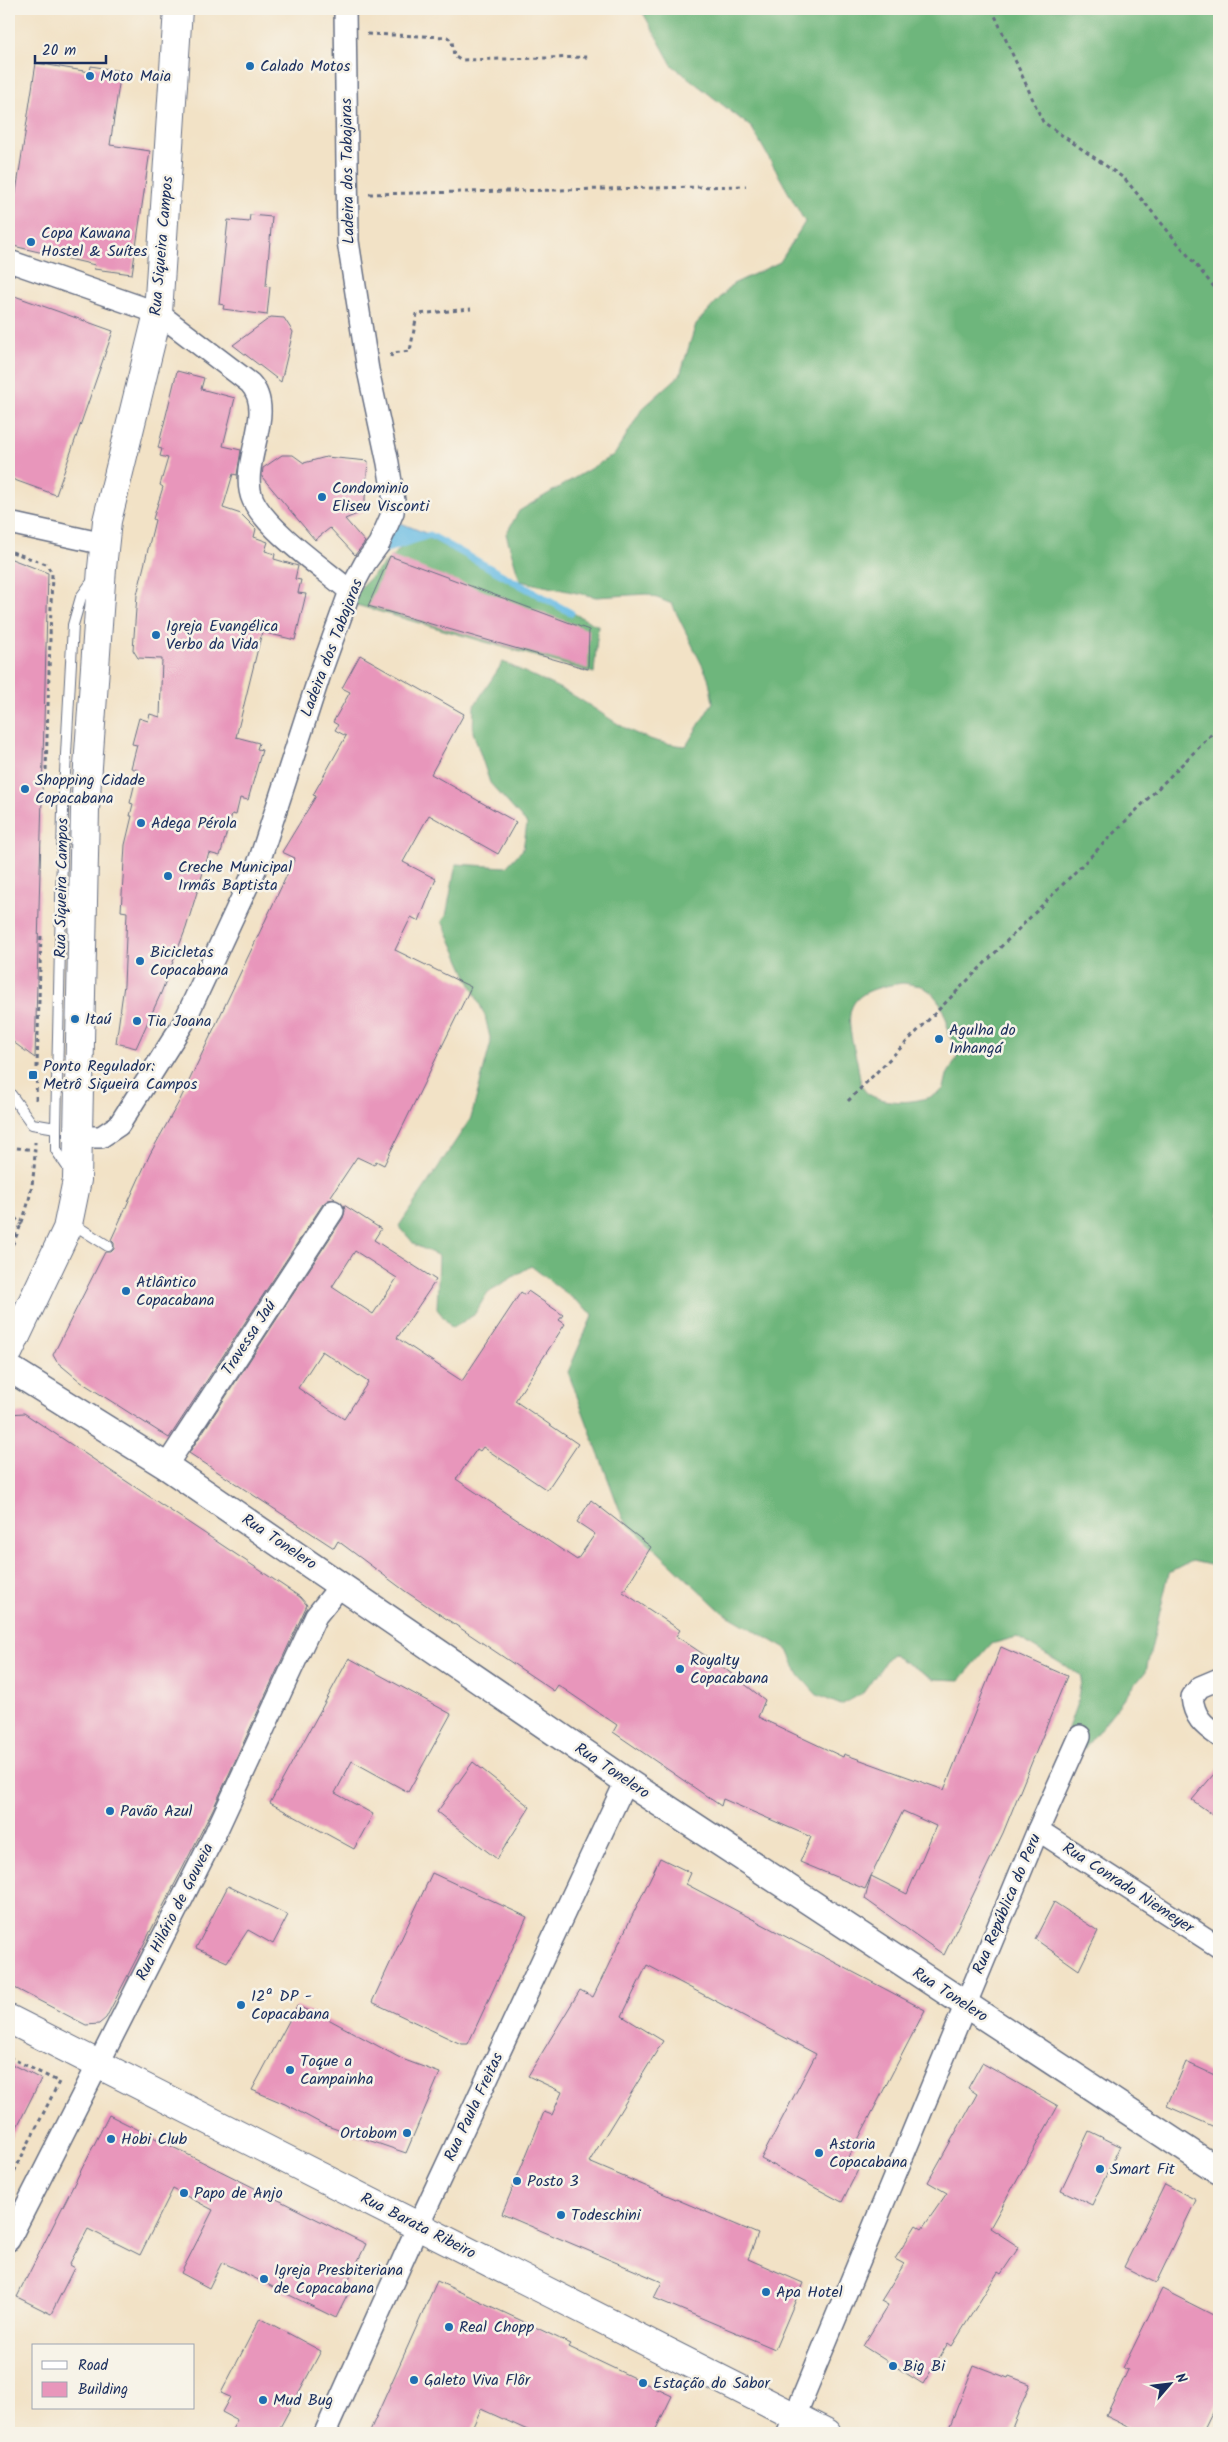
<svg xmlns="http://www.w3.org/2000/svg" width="1228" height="2442" font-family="Kalam,sans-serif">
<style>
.forest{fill:#6eb67c;stroke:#44726d;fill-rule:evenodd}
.water{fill:#68bce4;stroke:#4276a1}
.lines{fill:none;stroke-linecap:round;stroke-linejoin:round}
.stream{stroke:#68bce4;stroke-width:7}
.building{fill:#e896bb;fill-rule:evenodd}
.service-casing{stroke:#666e82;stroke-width:12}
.minor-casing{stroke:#666e82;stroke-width:24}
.tertiary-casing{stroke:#666e82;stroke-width:29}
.secondary-casing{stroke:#666e82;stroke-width:30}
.path{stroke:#666e82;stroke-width:3;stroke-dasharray:4 4;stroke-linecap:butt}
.service{stroke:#fff;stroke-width:10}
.minor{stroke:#fff;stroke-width:21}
.tertiary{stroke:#fff;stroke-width:26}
.secondary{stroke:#fff;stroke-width:28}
.poi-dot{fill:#1f6fb2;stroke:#f7f3e8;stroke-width:2}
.labels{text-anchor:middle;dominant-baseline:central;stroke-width:5;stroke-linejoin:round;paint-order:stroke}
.poi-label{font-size:16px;fill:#1b2f5e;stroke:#f7f3e8;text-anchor:start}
.street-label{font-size:16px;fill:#1b2f5e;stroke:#f7f3e8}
</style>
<rect width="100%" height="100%" fill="#f7f3e8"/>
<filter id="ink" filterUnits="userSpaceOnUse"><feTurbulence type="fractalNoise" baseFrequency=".02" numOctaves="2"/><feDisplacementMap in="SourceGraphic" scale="10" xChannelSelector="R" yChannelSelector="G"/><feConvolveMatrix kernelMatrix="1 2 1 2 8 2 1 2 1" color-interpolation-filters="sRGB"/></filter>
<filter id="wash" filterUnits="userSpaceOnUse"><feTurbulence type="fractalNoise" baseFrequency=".0096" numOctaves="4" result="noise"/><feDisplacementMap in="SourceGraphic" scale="20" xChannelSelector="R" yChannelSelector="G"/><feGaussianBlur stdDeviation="1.12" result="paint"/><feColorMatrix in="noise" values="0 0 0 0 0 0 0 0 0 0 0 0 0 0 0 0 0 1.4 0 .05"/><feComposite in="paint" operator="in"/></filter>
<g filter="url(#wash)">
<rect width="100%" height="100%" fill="#f2e2c6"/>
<g class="forest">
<path d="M641 9H1219V1567L1192 1561 1169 1573 1146 1671 1084 1749 1068 1728 1077 1703 1082 1676 1017 1637 991 1644 960 1680 934 1679 891 1654 863 1693 841 1705 817 1695 799 1675 788 1650 722 1612 623 1519 568 1372 593 1314 531 1266 488 1292 474 1315 452 1328 437 1309 439 1256 415 1245 399 1226 471 1118 491 1042 485 1016 442 921 446 916 456 864 506 867 523 849 527 824 490 783 473 732 474 706 503 662C527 674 553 684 576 697 617 722 636 742 686 746L713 702 708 677 672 604 647 594 596 597 520 581 506 534 519 511 615 454 642 409 680 375 696 324 733 284 780 262 805 222 752 128 672 65ZM903 983 922 986 932 993 940 1003 947 1021 948 1034 955 1045 957 1058 947 1075 944 1088C931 1104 880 1107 865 1091 859 1084 859 1070 857 1061 843 1009 844 991 903 983Z"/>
<polygon points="417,532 598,626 594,673 346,602"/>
</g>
<polygon class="water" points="391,519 430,535 387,550"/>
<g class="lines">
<polyline class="stream" points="384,550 430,535 571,613"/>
</g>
<g id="blocks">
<g class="building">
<polygon points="36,63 90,72 91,66 121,71 110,145 150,151 132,274 94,269 95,265 9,245 9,204 14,205"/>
<polygon points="250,215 272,217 266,286 270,287 267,315 223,309 224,305 219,304 228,220 249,222"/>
<polygon points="9,294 113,331 56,495 9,478"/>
<polygon points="271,317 284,318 293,332 281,382 233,345"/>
<polygon points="177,371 204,378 201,389 235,398 223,446 241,450 237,475 233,474 223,508 241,514 256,529 254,537 268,542 265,551 275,554 274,559 298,566 295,579 301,580 298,593 306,594 295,640 262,632 236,737 259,743 257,749 262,750 248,800 240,798 236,815 232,814 220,856 209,853 186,928 161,993 136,1048 116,1043 124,985 127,912 121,911 125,845 132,816 130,816 133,804 130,803 138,770 131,768 137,745 132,744 139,718 148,721 150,714 160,717 162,659 138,658 133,650 137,595 155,520 153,519 163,487 160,485 168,458 160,456 162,449 158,448"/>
<polygon points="282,455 293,455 304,463 326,457 368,461 364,511 345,519 365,542 355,555 330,528 315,540 262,477 263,468"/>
<polygon points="390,556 589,630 588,669 368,606"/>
<polygon points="9,558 48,573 35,1058 9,1039"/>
<polygon points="360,655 464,714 431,774 516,822 498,854 429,815 403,862 436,879 419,921 411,917 395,950 471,987 384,1165 376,1161 374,1165 357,1157 331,1196 335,1199 328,1200 323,1204 169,1438 81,1382 57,1362 53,1355 105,1252 111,1252 114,1249 114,1243 111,1240 150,1154 180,1100 295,858 282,852 316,796 313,795 346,736 335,730 338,725 333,722 350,692 342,688"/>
<path d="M344 1205 381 1229 374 1240 436 1280 397 1338 462 1381 521 1292 525 1295 528 1291 563 1315 559 1320 565 1324 515 1401 578 1444 547 1490 483 1447 480 1451 477 1449 456 1479 577 1560 595 1534 577 1522 591 1500 651 1547 623 1592 680 1630 676 1636 724 1668 765 1700 758 1717 843 1757 844 1754 944 1790 1001 1647 1067 1676 1003 1833 944 1955 865 1899 871 1876 865 1889 800 1862 811 1837 723 1799 721 1806 613 1732 617 1725 558 1685 554 1691 405 1591 338 1541 334 1548 189 1453 343 1218 345 1211ZM355 1251 397 1278 373 1314 332 1287ZM322 1351 368 1382 344 1419 298 1388ZM903 1811 936 1826 907 1894 871 1876Z"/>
<polygon points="24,1413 300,1597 307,1605 213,1809 106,2018 99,2024 86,2025 9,1985 9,1414"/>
<polygon points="349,1658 451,1714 408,1792 352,1761 335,1793 373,1814 354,1849 270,1803"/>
<polygon points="473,1762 530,1807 497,1859 437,1812"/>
<polygon points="1219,1768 1219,1819 1192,1800"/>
<polygon points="660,1858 691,1873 686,1884 925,2010 848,2159 860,2166 842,2202 761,2159 816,2054 647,1965 622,2016 663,2041 589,2162 758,2234 748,2259 803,2283 775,2349 654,2298 662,2282 502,2214 544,2112 552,2115 562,2092 528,2076 580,1990 593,1997"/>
<polygon points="432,1873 527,1917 468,2044 461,2044 372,2002"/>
<polygon points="228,1886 288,1915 273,1944 248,1930 227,1962 196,1948"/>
<polygon points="1054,1902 1098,1931 1079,1970 1035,1939"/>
<polygon points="297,2006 330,2020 402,2059 440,2073 406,2153 324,2125 285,2104 252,2090"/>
<polygon points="1186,2062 1219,2077 1219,2129 1167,2106"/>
<polygon points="9,2063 41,2079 9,2143"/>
<polygon points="982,2063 1058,2106 990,2228 1019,2247 1001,2274 998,2272 952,2346 948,2343 923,2384 863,2346 888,2305 881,2301 904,2264 895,2259 916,2225 922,2229 947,2193 928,2182 977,2094 968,2088"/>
<polygon points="109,2115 366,2244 345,2288 350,2290 336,2318 222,2262 209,2288 181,2273 213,2210 173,2189 140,2255 88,2229 69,2265 74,2268 51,2314 17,2297"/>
<polygon points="1089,2131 1120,2146 1092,2205 1061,2190"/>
<polygon points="1165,2184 1196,2200 1156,2283 1124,2267"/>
<polygon points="437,2281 571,2344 569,2347 672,2396 654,2433 534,2433 481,2409 470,2433 369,2433"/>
<polygon points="1162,2289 1219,2318 1219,2398 1202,2433 1141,2433 1106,2416 1128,2370 1123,2368"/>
<polygon points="260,2318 321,2351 277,2433 230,2433 237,2420 222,2412 230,2397 221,2393"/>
<polygon points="974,2365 1008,2378 1009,2376 1030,2384 1010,2433 947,2433"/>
</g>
</g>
</g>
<g filter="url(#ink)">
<use href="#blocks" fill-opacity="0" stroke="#666e82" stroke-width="1"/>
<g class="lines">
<g class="service-casing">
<g id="service">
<polyline points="9,1092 32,1124 56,1128"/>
<polyline points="71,1172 56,1150 56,1128 63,810 73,625 81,597 94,579"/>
<polyline points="70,1222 108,1246"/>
</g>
</g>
<g class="minor-casing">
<g id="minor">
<path d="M9 261 158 313 250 383C278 413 237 464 253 500 267 530 324 569 350 591"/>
<polyline points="9,523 104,544"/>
<polyline points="80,1137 101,1137 119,1125 184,1022 260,859 320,674 350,591 365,563 379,544 393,512 394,501 388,463 368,370 348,241 345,9"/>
<polyline points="166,1466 333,1211"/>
<path d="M1219 1679 1200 1687 1192 1697C1194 1717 1203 1725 1219 1736"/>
<polyline points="1038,1830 1219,1947"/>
<polyline points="9,2240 215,1834 316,1616 341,1585"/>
<polyline points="325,2433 418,2226 626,1781"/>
<polyline points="788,2433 1038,1830 1080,1736"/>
</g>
</g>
<g class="tertiary-casing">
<polyline id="tertiary" points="9,1368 166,1466 626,1781 1219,2171"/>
</g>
<g class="secondary-casing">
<g id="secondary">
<polyline points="9,1351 67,1229 77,1180 85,809 102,568 107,521 158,313 178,9"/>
<polyline points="9,2019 827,2433"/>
</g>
</g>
<g class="path">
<polyline points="992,9 1043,122 1125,179 1219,293"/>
<polyline points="367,34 447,37 452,41 454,56 460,60 588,57"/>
<polyline points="369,194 746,186"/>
<polyline points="391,357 392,353 410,351 417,314 471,309"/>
<polyline points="12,552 46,564 52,573 46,771"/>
<polyline points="36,1100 41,934"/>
<polyline points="848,1101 1219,727"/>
<polyline points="9,1147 35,1150"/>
<polyline points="9,1195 12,1215 22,1225"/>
<path d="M9 1252C28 1212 35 1187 35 1142"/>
<polyline points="9,2057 59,2082 9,2182"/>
</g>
<use href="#service" class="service"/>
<use href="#minor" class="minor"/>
<use href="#tertiary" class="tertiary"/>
<use href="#secondary" class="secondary"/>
</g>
</g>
<g class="poi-dot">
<circle cx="250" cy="66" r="5"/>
<circle cx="90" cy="76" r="5"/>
<circle cx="31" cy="242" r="5"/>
<circle cx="322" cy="497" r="5"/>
<circle cx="156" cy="635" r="5"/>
<circle cx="25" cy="789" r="5"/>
<circle cx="141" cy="823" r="5"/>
<circle cx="168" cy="876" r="5"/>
<circle cx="140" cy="961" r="5"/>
<circle cx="75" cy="1019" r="5"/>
<circle cx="137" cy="1021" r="5"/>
<circle cx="939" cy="1039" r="5"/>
<rect x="28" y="1070" width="10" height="10" rx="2.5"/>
<circle cx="126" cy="1291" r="5"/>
<circle cx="680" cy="1669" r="5"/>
<circle cx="110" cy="1811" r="5"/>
<circle cx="241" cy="2005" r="5"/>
<circle cx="290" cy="2070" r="5"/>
<circle cx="407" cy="2133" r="5"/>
<circle cx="111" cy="2139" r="5"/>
<circle cx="819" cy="2153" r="5"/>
<circle cx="1100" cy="2169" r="5"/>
<circle cx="517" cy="2181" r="5"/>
<circle cx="184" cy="2193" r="5"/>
<circle cx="561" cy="2215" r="5"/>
<circle cx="264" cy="2279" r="5"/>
<circle cx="766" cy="2292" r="5"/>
<circle cx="449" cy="2327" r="5"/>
<circle cx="893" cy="2366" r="5"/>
<circle cx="414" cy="2380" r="5"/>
<circle cx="643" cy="2383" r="5"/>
<circle cx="263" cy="2400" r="5"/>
</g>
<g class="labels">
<g class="poi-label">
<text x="260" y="66">Calado Motos</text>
<text x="100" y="76">Moto Maia</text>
<text x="41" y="233">Copa Kawana<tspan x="41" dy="18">Hostel &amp; Suítes</tspan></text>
<text x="332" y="488">Condominio<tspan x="332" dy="18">Eliseu Visconti</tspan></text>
<text x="166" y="626">Igreja Evangélica<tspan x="166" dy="18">Verbo da Vida</tspan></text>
<text x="35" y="780">Shopping Cidade<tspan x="35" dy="18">Copacabana</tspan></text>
<text x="151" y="823">Adega Pérola</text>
<text x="178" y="867">Creche Municipal<tspan x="178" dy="18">Irmãs Baptista</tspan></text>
<text x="150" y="952">Bicicletas<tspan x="150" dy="18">Copacabana</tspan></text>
<text x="85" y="1019">Itaú</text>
<text x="147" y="1021">Tia Joana</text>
<text x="949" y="1030">Agulha do<tspan x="949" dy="18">Inhangá</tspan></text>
<text x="43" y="1066">Ponto Regulador:<tspan x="43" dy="18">Metrô Siqueira Campos</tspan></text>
<text x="136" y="1282">Atlântico<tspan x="136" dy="18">Copacabana</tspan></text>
<text x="690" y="1660">Royalty<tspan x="690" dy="18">Copacabana</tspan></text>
<text x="120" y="1811">Pavão Azul</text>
<text x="251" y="1996">12ª DP -<tspan x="251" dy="18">Copacabana</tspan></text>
<text x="300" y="2061">Toque a<tspan x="300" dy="18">Campainha</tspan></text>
<text x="397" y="2133" text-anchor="end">Ortobom</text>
<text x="121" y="2139">Hobi Club</text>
<text x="829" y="2144">Astoria<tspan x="829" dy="18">Copacabana</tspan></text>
<text x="1110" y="2169">Smart Fit</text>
<text x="527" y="2181">Posto 3</text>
<text x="194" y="2193">Papo de Anjo</text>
<text x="571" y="2215">Todeschini</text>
<text x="274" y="2270">Igreja Presbiteriana<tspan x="274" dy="18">de Copacabana</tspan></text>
<text x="776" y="2292">Apa Hotel</text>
<text x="459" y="2327">Real Chopp</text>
<text x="903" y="2366">Big Bi</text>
<text x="424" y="2380">Galeto Viva Flôr</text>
<text x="653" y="2383">Estação do Sabor</text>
<text x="273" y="2400">Mud Bug</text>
</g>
<g class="street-label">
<text transform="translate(348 171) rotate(-91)">Ladeira dos Tabajaras</text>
<text transform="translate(162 246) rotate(-85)">Rua Siqueira Campos</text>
<text transform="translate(332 648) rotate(-69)">Ladeira dos Tabajaras</text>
<text transform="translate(62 888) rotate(-89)">Rua Siqueira Campos</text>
<text transform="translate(249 1338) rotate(-57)">Travessa Jaú</text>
<text transform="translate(279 1542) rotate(34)">Rua Tonelero</text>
<text transform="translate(612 1771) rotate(34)">Rua Tonelero</text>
<text transform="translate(1128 1888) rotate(33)">Rua Conrado Niemeyer</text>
<text transform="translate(1007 1904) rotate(-67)">Rua República do Peru</text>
<text transform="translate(175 1912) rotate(-63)">Rua Hilário de Gouveia</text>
<text transform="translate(950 1995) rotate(33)">Rua Tonelero</text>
<text transform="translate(474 2107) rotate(-65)">Rua Paula Freitas</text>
<text transform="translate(418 2226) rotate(27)">Rua Barata Ribeiro</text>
</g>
</g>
<rect width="1228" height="2442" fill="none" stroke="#f7f3e8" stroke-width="30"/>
<rect x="32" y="2344" width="162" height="65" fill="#f7f3e8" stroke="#9fa5b1"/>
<rect x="42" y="2361" width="25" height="8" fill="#ffffff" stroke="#9fa5b1"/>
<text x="78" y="2370" font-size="15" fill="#1b2f5e">Road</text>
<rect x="42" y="2382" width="25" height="15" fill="#e896bb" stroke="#9fa5b1"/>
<text x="78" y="2394" font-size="15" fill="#1b2f5e">Building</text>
<g transform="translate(1170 2384) rotate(62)" stroke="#f7f3e8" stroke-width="4" paint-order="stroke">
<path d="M0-4L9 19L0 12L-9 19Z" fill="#1b2f5e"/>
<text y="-8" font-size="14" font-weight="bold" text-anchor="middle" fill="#1b2f5e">N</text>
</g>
<path d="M35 55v8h71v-8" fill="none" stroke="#1b2f5e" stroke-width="2.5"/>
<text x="42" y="55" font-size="15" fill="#1b2f5e" stroke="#f7f3e8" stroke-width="4" paint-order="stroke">20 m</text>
</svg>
